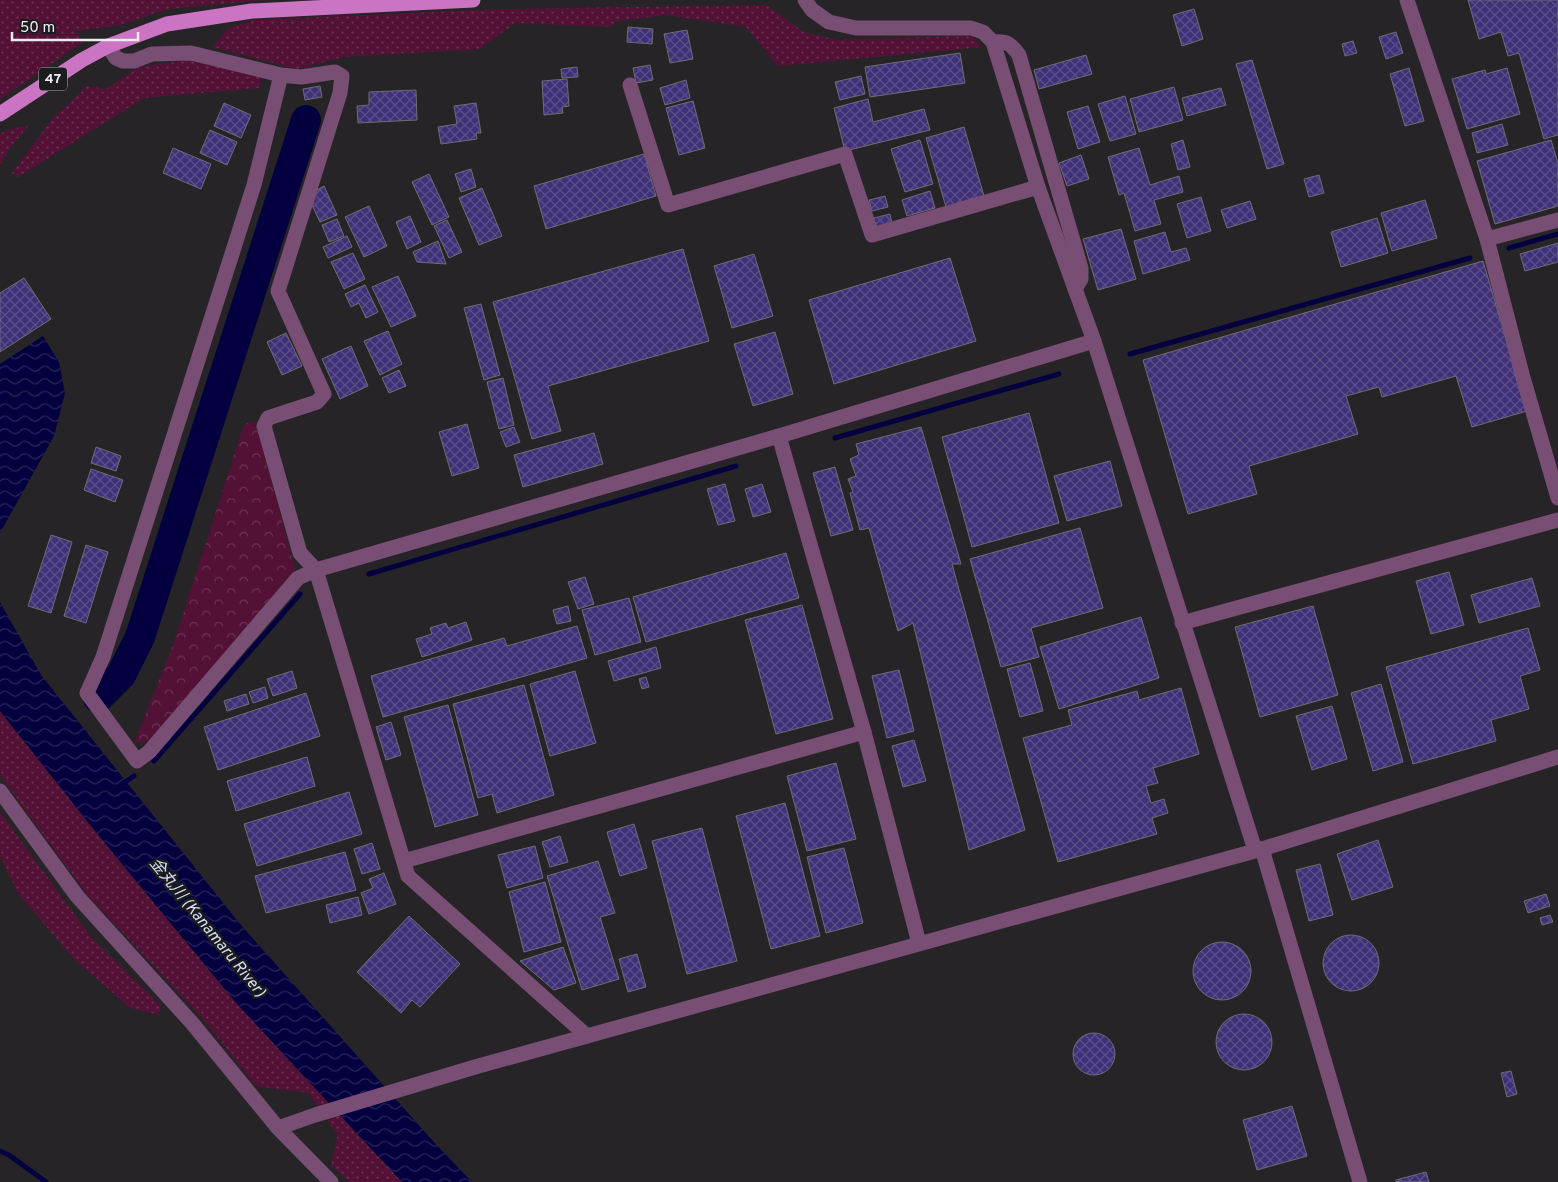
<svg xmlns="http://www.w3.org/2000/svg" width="1558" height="1182" font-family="Overpass,'Noto Sans JP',sans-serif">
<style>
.green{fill:url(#green-dots)}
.forest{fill:url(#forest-crowns)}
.water{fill:url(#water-waves)}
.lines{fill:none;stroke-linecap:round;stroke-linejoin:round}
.stream{stroke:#04003f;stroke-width:5}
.river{stroke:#04003f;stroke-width:30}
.building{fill:url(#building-cross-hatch);stroke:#6e6d71}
.minor{stroke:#794e74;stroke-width:15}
.major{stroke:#cc74c4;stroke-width:15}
.labels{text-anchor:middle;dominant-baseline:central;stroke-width:5;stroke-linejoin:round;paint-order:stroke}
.shield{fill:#1c1b1e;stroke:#aeadb0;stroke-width:1}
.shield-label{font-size:14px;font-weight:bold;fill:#edecee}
.water-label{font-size:16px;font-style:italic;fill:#d8e0f5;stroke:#1c1b1e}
</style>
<defs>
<pattern id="green-dots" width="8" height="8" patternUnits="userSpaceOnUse" patternTransform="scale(1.25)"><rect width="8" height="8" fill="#531136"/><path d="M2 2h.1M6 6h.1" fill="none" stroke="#6c3453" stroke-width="1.8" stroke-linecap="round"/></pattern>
<pattern id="forest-crowns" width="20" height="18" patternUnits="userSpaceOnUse" patternTransform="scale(1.25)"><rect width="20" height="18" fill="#531136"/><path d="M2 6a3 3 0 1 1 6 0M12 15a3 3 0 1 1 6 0" fill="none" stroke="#6c3453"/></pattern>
<pattern id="water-waves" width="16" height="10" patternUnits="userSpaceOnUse" patternTransform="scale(1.25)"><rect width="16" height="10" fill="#04003f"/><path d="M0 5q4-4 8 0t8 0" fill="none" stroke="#29255b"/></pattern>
<pattern id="building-cross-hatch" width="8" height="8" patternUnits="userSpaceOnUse" patternTransform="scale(1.25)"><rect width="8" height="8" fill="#403077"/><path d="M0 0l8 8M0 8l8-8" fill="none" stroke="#5c4e8b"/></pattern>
</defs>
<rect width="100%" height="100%" fill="#262427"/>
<g class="green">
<polygon points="0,0 262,0 168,9 121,25 77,31 82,43 0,99"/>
<polygon points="766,5 804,32 838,40 971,36 983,47 778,66 746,27 667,15 617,21 610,27 515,23 480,49 344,57 297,69 213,47 227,29 254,20 502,9"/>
<polygon points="187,60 262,77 259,88 144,98 18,177 12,173 53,118 87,86 106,89 139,67"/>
<polygon points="29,125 8,151 0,166 0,134 4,131"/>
<polygon points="0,711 95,831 237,1004 402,1182 350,1182 331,1165 338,1135 308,1093 256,1086 204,1020 85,892 0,775"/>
<polygon points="0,812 91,937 161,1006 159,1015 130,1008 71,956 18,893 0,856"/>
</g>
<polygon class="forest" points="255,421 295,569 151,741 134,743 173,645 244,424"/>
<g class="water">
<polygon points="43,336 59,362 65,393 54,436 0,533 0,364"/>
<polygon points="0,602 41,675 240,924 432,1140 472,1182 402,1182 237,1004 95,831 0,711"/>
</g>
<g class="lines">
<g class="stream">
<polyline points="1509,248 1558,234"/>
<polyline points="1130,354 1470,258"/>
<polyline points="835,438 1059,374"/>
<polyline points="369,574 736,466"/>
<polyline points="154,761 300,594"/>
<polyline points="122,784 134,776"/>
<polyline points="0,1151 9,1155 46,1182"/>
</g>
<polyline class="river" points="98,698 121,675 140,637 306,120"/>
</g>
<g class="building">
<polygon points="1468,0 1558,0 1558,135 1544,139 1519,53 1508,56 1501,32 1479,39"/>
<polygon points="1194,9 1203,39 1182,46 1173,15"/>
<polygon points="628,27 653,29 652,44 627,42"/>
<polygon points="687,30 693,59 670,63 664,34"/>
<polygon points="1396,32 1403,53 1386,59 1379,37"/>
<polygon points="1353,41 1357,53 1345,56 1342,44"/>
<polygon points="960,53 965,83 870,97 865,67"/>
<polygon points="1086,55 1092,74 1039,89 1034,70"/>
<polygon points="1252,60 1284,164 1267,169 1236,64"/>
<polygon points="650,65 653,80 636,83 633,68"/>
<polygon points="577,67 578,77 562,78 561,69"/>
<polygon points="1409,68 1424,121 1405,126 1390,74"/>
<polygon points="1507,68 1520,114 1467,129 1452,79 1485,70 1486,74"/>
<polygon points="861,76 865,94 840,100 835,82"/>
<polygon points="567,79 569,106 562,107 563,113 544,115 542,81"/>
<polygon points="686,80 690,98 665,105 660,88"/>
<polygon points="320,86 322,97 305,100 303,89"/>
<polygon points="1174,87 1183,120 1139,132 1130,99"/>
<polygon points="1221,88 1226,105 1187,116 1182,98"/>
<polygon points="416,90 417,120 358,123 357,106 369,105 369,92"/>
<polygon points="1125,96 1136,134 1110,141 1098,104"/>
<polygon points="868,99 873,122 924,109 930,130 845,151 834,108"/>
<polygon points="693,101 705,148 679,155 666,108"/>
<polygon points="224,103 251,115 241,138 214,126"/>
<polygon points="476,103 481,133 476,133 477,139 441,144 438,127 457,124 454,106"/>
<polygon points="1088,106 1100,142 1078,149 1067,112"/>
<polygon points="1502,124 1508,145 1477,153 1472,133"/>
<polygon points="964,127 984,196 946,207 926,138"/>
<polygon points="210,130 237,142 227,165 200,153"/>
<polygon points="920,140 933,184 905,192 891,149"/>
<polygon points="1183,140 1190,167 1178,170 1171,144"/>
<polygon points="1551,140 1558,163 1558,206 1495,224 1477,161"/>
<polygon points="173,148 211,164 201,189 163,173"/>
<polygon points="1139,148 1150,185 1179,176 1183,192 1154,200 1161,224 1135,231 1124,193 1119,195 1108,157"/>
<polygon points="644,154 656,196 546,229 534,186"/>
<polygon points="1081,155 1089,179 1067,186 1059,163"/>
<polygon points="471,169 476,187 461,192 455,174"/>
<polygon points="429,174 449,217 432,225 412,182"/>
<polygon points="1319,175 1324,193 1309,197 1304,179"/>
<polygon points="324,186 337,215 320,222 312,205 317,190"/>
<polygon points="482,188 502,236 479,245 459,198"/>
<polygon points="930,191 935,208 907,216 902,200"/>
<polygon points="885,196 888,207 872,211 869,200"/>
<polygon points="1201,197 1211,231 1187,238 1177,204"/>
<polygon points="1425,200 1437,238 1392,251 1381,213"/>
<polygon points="1250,201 1256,219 1227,228 1221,210"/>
<polygon points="369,206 387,246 364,257 345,217"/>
<polygon points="890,214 892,224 876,228 874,218"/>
<polygon points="410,216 421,242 407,249 396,222"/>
<polygon points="1377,218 1388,253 1341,267 1331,232"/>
<polygon points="337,219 344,236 329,242 322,225"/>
<polygon points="447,220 462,252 449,258 434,226"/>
<polygon points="1121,229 1136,279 1098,290 1083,239"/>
<polygon points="1165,232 1171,252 1186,248 1190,260 1143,274 1134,241"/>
<polygon points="347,236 352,247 328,258 323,247"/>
<polygon points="438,241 446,264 417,262 413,252"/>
<polygon points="1558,243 1558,262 1525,271 1520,254"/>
<polygon points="683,249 709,341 548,386 561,431 532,439 493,302"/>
<polygon points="353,253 365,279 344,289 331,262"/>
<polygon points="754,254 773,316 732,328 714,266"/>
<polygon points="950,258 976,341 834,384 809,300"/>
<polygon points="1483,261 1527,411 1472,427 1456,376 1382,397 1379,387 1346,396 1358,434 1249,466 1257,494 1188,514 1143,360"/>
<polygon points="398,276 416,316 391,327 372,287"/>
<polygon points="24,278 51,319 0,352 0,293"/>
<polygon points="365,285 378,312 366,318 359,303 351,307 345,294"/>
<polygon points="481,304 500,375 484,380 464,308"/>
<polygon points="388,331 402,364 380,375 364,341"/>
<polygon points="775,332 793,394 753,406 734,344"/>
<polygon points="286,333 302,366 282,375 267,342"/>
<polygon points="351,346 368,386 340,399 322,359"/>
<polygon points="399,370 406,386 389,393 382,378"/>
<polygon points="503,378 514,425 499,429 487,382"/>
<polygon points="1029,413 1059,523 972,547 942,437"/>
<polygon points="467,424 479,468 452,476 439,432"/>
<polygon points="514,427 520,442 506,447 500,432"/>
<polygon points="921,427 961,564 952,564 1025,830 969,850 913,623 898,631 869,528 860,530 850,493 853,492 848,479 856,476 850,459 859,455 856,444"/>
<polygon points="594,433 603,464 523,487 514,455"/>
<polygon points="96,447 121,456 116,471 91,463"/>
<polygon points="1110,461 1122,506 1067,521 1054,476"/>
<polygon points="835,467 853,530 831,536 813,473"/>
<polygon points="91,469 123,480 115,502 84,490"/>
<polygon points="725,484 735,521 718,525 707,489"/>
<polygon points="762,484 771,512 753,517 745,489"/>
<polygon points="1080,528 1103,608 1031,628 1039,657 1001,667 970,559"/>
<polygon points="51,535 72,542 51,613 28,606"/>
<polygon points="86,545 108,552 86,623 64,616"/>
<polygon points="786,553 799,598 646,642 633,597"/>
<polygon points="1449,572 1464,625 1431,634 1416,581"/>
<polygon points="585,577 594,604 578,609 568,582"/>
<polygon points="1532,578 1540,606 1479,623 1471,595"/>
<polygon points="629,598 641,642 595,655 582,610"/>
<polygon points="802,605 833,719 776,734 745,620"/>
<polygon points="568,606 571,621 557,624 553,610"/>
<polygon points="1313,606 1338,695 1260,717 1235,627"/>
<polygon points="1141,617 1159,678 1059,709 1040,647"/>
<polygon points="466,622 472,640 422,657 416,639 432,634 430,628 446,623 448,628"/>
<polygon points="577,626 587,658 383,717 371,676 504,638 507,646"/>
<polygon points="1528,628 1540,670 1520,676 1529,709 1491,720 1496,741 1413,764 1386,667"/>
<polygon points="656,647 661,668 614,681 608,661"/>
<polygon points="1030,663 1043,711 1020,717 1007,669"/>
<polygon points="899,670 914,731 887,738 872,676"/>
<polygon points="292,671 297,688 273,696 267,679"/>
<polygon points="575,671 596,743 550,756 530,684"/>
<polygon points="646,677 649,687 642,689 639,679"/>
<polygon points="1381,684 1403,762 1373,771 1351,693"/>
<polygon points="524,685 554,795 497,813 492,794 478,798 453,704"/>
<polygon points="265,687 268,698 253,703 249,692"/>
<polygon points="1181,688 1199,754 1153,768 1158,783 1146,786 1151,803 1164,799 1168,813 1152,818 1157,834 1058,862 1023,738 1072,725 1068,710 1137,691 1139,700"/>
<polygon points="306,693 320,736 218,770 204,727"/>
<polygon points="246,694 249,704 227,711 224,701"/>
<polygon points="448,705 478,815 435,827 404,717"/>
<polygon points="1332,706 1347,759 1312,770 1296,716"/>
<polygon points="391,722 401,755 386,760 376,727"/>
<polygon points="914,740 926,781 903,787 892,746"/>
<polygon points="307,757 315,786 236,811 227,781"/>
<polygon points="836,763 856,839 807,851 787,776"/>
<polygon points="349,792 362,834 257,866 244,824"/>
<polygon points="785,803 820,936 771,949 736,816"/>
<polygon points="634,824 647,868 620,876 607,832"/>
<polygon points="702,828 737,961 687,974 652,841"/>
<polygon points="560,836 568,862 550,867 542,842"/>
<polygon points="1378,840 1393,887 1352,900 1337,854"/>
<polygon points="372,843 380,869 362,874 354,849"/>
<polygon points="535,846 543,878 507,888 498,855"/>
<polygon points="844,848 863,923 826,933 807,857"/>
<polygon points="345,852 356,890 266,913 255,876"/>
<polygon points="598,861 615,913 600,917 619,979 582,990 547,876"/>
<polygon points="1320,864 1333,915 1309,921 1296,870"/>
<polygon points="384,873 396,904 369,914 361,893 373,888 369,879"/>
<polygon points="545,882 561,942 524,952 509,892"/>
<polygon points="1546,894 1550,906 1528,913 1524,901"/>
<polygon points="358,897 362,915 330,923 326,905"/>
<polygon points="1550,915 1553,922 1542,925 1540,918"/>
<polygon points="409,916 460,964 420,1007 412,1000 401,1013 357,972"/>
<circle cx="1351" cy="963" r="28"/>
<circle cx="1222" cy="971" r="29"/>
<polygon points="563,947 576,983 554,990 520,961"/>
<polygon points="637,954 646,987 628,992 619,959"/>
<circle cx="1244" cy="1042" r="28"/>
<circle cx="1094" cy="1054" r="21"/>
<polygon points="1511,1071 1517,1094 1507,1097 1501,1073"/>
<polygon points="1292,1106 1307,1156 1257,1170 1243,1120"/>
<polygon points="1426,1172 1429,1182 1396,1182 1396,1180"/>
</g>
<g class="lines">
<g class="minor">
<polyline points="805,0 812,10 829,22 856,28 971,28 983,32 993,42 1038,187 1094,341 1255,850"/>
<polyline points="1407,0 1487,239 1522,374 1558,498"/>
<path d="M993 42C1008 41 1011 44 1019 55L1081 268V279L1075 289"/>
<polyline points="108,46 116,58 123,61 134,61 152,54 191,53 281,75 301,77 335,72 342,76 340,93 278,291 324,394 317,402 268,418 264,426 300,553 316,570 298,578 149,752 137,761 87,693 103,657 254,185 281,75"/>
<polyline points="630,85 668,205 845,154 872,235 1038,187"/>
<polyline points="1487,239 1558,220"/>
<polyline points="779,436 864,732 919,943"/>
<polyline points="1182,623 1558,520"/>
<polyline points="0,791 77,896 192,1023 278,1128 331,1182"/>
<polyline points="1262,849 1360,1182"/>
<polyline points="404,861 864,732"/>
<polyline points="587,1036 408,876 316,570 779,436 1094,341"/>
<polyline points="278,1128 315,1115 475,1067 1262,849 1558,757"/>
</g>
<polyline class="major" points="0,114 82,60 108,46 167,24 252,11 473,0"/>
</g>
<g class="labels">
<rect class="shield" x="39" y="67.5" width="28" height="23" rx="4"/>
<g class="shield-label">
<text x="53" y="79">47</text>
</g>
<g class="water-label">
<text transform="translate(207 928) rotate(51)">金丸川 (Kanamaru River)</text>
</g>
</g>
<path d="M12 32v8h126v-8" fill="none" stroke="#edecee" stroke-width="2.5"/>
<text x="20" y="32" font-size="15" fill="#edecee" stroke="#1c1b1e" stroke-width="4" paint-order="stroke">50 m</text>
</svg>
